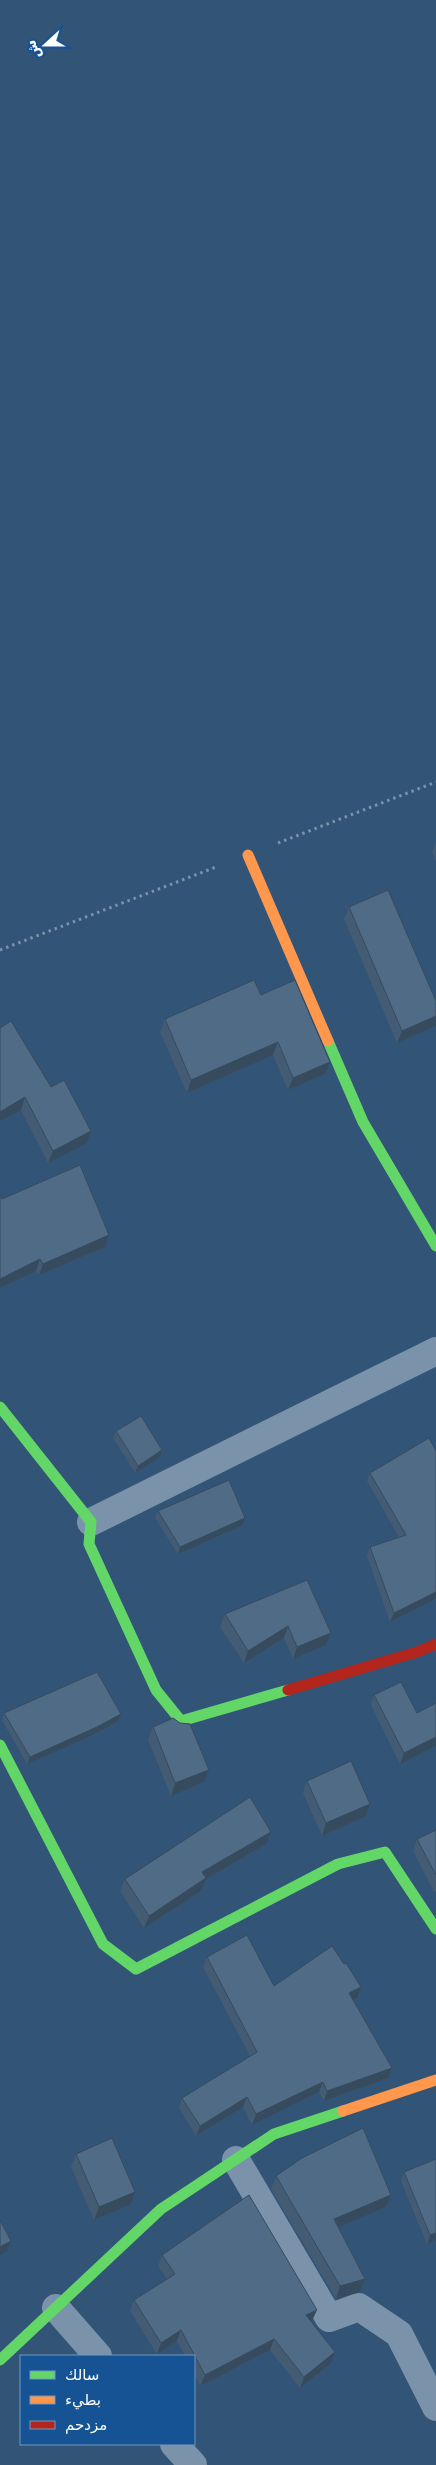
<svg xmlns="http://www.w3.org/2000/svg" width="436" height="2465" viewBox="0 0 436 2465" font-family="'DejaVu Sans',Vazirmatn,sans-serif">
  <rect width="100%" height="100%" fill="#325477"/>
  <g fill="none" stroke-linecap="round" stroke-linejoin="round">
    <!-- path -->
    <path stroke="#7b93aa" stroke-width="3" stroke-dasharray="2.5 4" stroke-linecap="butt" d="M278,843L436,782
      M0,950L216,867"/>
    <!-- street -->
    <path stroke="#7b93aa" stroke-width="28" d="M91,1522L436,1351
      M236,2160L329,2318L359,2307L399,2334L436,2407
      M56,2308L98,2356
      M174,2444L193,2465"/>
    <!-- fast -->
    <path stroke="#63d668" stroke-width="11" d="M328,1041L363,1122L436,1246
      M0,1407L91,1522L89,1544L156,1690L181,1721L288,1690
      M0,1745L103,1944L136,1969L338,1864L385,1852L436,1929
      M0,2360L161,2209L274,2134L343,2111"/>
    <!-- slow -->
    <path stroke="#ff974d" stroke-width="11" d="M248,855L328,1041
      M343,2111L436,2080"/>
    <!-- jam -->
    <path stroke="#b3261e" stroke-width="11" d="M288,1690L417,1652L436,1644"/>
  </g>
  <!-- wall -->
  <path fill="#445c73" d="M436,841V862L432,852Z
    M349,907L436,1016V1026L397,1043L344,919Z
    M261,995L330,1062L325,1074L288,1090L273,1055L187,1093L160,1032L165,1019Z
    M0,1028L51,1087L87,1143L48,1163L21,1110Z
    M0,1195L2,1199L105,1247L39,1275L36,1271L0,1288Z
    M116,1431L162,1450L160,1457L135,1473L113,1438Z
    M429,1438L436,1599L390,1622L367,1556L370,1547L399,1537L367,1481L370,1473Z
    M158,1511L245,1518L243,1525L178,1554L155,1518Z
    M225,1614L331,1633L326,1645L293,1659L284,1638L244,1663L220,1627Z
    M374,1695L417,1713L436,1703V1746L400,1764L371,1705Z
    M4,1713L121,1714L118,1721L95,1734L27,1764L2,1720Z
    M180,1723L209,1770L204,1782L171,1796L148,1740L153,1727Z
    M307,1781L370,1804L366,1816L322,1836L303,1793Z
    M436,1830V1891L434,1892L413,1851L417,1839Z
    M266,1844L206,1879L201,1891L144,1928L120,1891L125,1879Z
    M207,1957L274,1986L357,1998L353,2000L392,2068L388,2078L324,2101L319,2092L252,2125L243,2107L196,2136L179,2108L182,2098L250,2056L203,1967Z
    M76,2154L131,2204L94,2220L71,2167Z
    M436,2159V2240L427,2244L401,2181L404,2172Z
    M276,2176L391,2195L386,2207L338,2227L365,2279L360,2292L336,2299L271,2189Z
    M162,2255L312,2321L311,2322L335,2352L331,2363L300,2388L270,2350L200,2386L194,2373V2356H185L177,2341L157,2354L130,2311L134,2300L167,2279L158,2266Z"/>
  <!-- shaded-wall -->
  <path fill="#374b5e" d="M436,1016V1026L397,1043L402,1031Z
    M278,1042L273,1055L187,1093L191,1080Z
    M330,1062L325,1074L288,1090L293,1078Z
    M25,1097L21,1110L0,1121V1112Z
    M91,1131L87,1143L48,1163L53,1151Z
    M109,1235L105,1247L39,1275L43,1264Z
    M40,1259L36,1271L0,1288V1279Z
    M162,1450L160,1457L135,1473L138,1466Z
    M245,1518L243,1525L178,1554L180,1547Z
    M436,1592V1599L390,1622L394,1613Z
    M288,1626L284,1638L244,1663L248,1651Z
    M331,1633L326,1645L293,1659L297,1647Z
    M121,1714L118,1721L95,1734L27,1764L30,1757Z
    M436,1737V1746L400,1764L404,1753Z
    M209,1770L204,1782L171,1796L175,1783Z
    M370,1804L366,1816L322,1836L326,1823Z
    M271,1832L266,1844L206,1879L201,1891L144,1928L149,1916L202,1872Z
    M361,1987L357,1998L346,2003L349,1993Z
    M392,2068L388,2078L324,2101L327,2091Z
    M323,2082L319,2092L252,2125L256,2114Z
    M247,2097L243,2107L196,2136L200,2126Z
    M135,2192L131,2204L94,2220L99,2207Z
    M391,2195L386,2207L329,2231L334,2219Z
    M436,2233V2240L427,2244L430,2235Z
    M11,2241L7,2251L0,2255V2247Z
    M365,2279L360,2292L336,2299L340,2286Z
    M317,2310L312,2321L302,2326L306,2315Z
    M181,2330L177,2341L157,2354L161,2343Z
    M274,2339L270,2350L200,2386L205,2375Z
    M335,2352L331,2363L300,2388L304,2377Z"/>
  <!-- building -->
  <path fill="#4f6b86" stroke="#374b5e" d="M388,890L436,1001V1016L402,1031L349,907Z
    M254,980L261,995L295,980L330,1062L293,1078L278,1042L191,1080L165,1019Z
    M11,1021L51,1087L64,1080L91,1131L53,1151L25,1097L0,1112V1028Z
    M80,1165L109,1235L43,1264L40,1259L0,1279V1195L2,1199Z
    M141,1416L162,1450L138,1466L116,1431Z
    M429,1438L436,1451V1592L394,1613L370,1547L406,1535L370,1473Z
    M229,1480L245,1518L180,1547L158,1511Z
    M307,1580L331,1633L297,1647L288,1626L248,1651L225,1614Z
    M97,1672L121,1714L97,1727L30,1757L4,1713Z
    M401,1682L417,1713L436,1703V1737L404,1753L374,1695Z
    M173,1718L180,1723L190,1724L209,1770L175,1783L153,1727Z
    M351,1761L370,1804L326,1823L307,1781Z
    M250,1797L271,1832L202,1872L206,1878L149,1916L125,1879Z
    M436,1830V1875L417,1839Z
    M247,1935L274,1986L332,1946L344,1964L346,1963L361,1987L349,1993L392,2068L327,2091L323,2082L256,2114L247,2097L200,2126L182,2098L257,2052L207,1957Z
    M363,2128L391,2195L334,2219L365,2279L340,2286L276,2176L302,2158Z
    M112,2138L135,2192L99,2207L76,2154Z
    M436,2159V2233L430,2235L404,2172Z
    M249,2195L317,2310L306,2315L335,2352L304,2377L274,2339L205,2375L181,2330L161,2343L134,2300L175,2274L162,2255Z
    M0,2220L11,2241L0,2247Z"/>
  <!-- legend -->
  <rect x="20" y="2355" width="175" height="90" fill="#155394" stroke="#7398bf"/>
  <rect x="30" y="2371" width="25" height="8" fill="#63d668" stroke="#7398bf"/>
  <text x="65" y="2380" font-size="15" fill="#ffffff">سالك</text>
  <rect x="30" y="2396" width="25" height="8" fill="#ff974d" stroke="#7398bf"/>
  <text x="65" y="2405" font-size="15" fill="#ffffff">بطيء</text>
  <rect x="30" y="2421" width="25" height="8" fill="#b3261e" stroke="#7398bf"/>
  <text x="65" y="2430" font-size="15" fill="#ffffff">مزدحم</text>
  <!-- north arrow -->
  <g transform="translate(45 45) rotate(249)" stroke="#155394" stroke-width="4" paint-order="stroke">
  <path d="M0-4L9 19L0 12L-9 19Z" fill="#ffffff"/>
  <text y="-8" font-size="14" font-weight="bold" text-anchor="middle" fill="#ffffff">ش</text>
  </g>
</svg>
